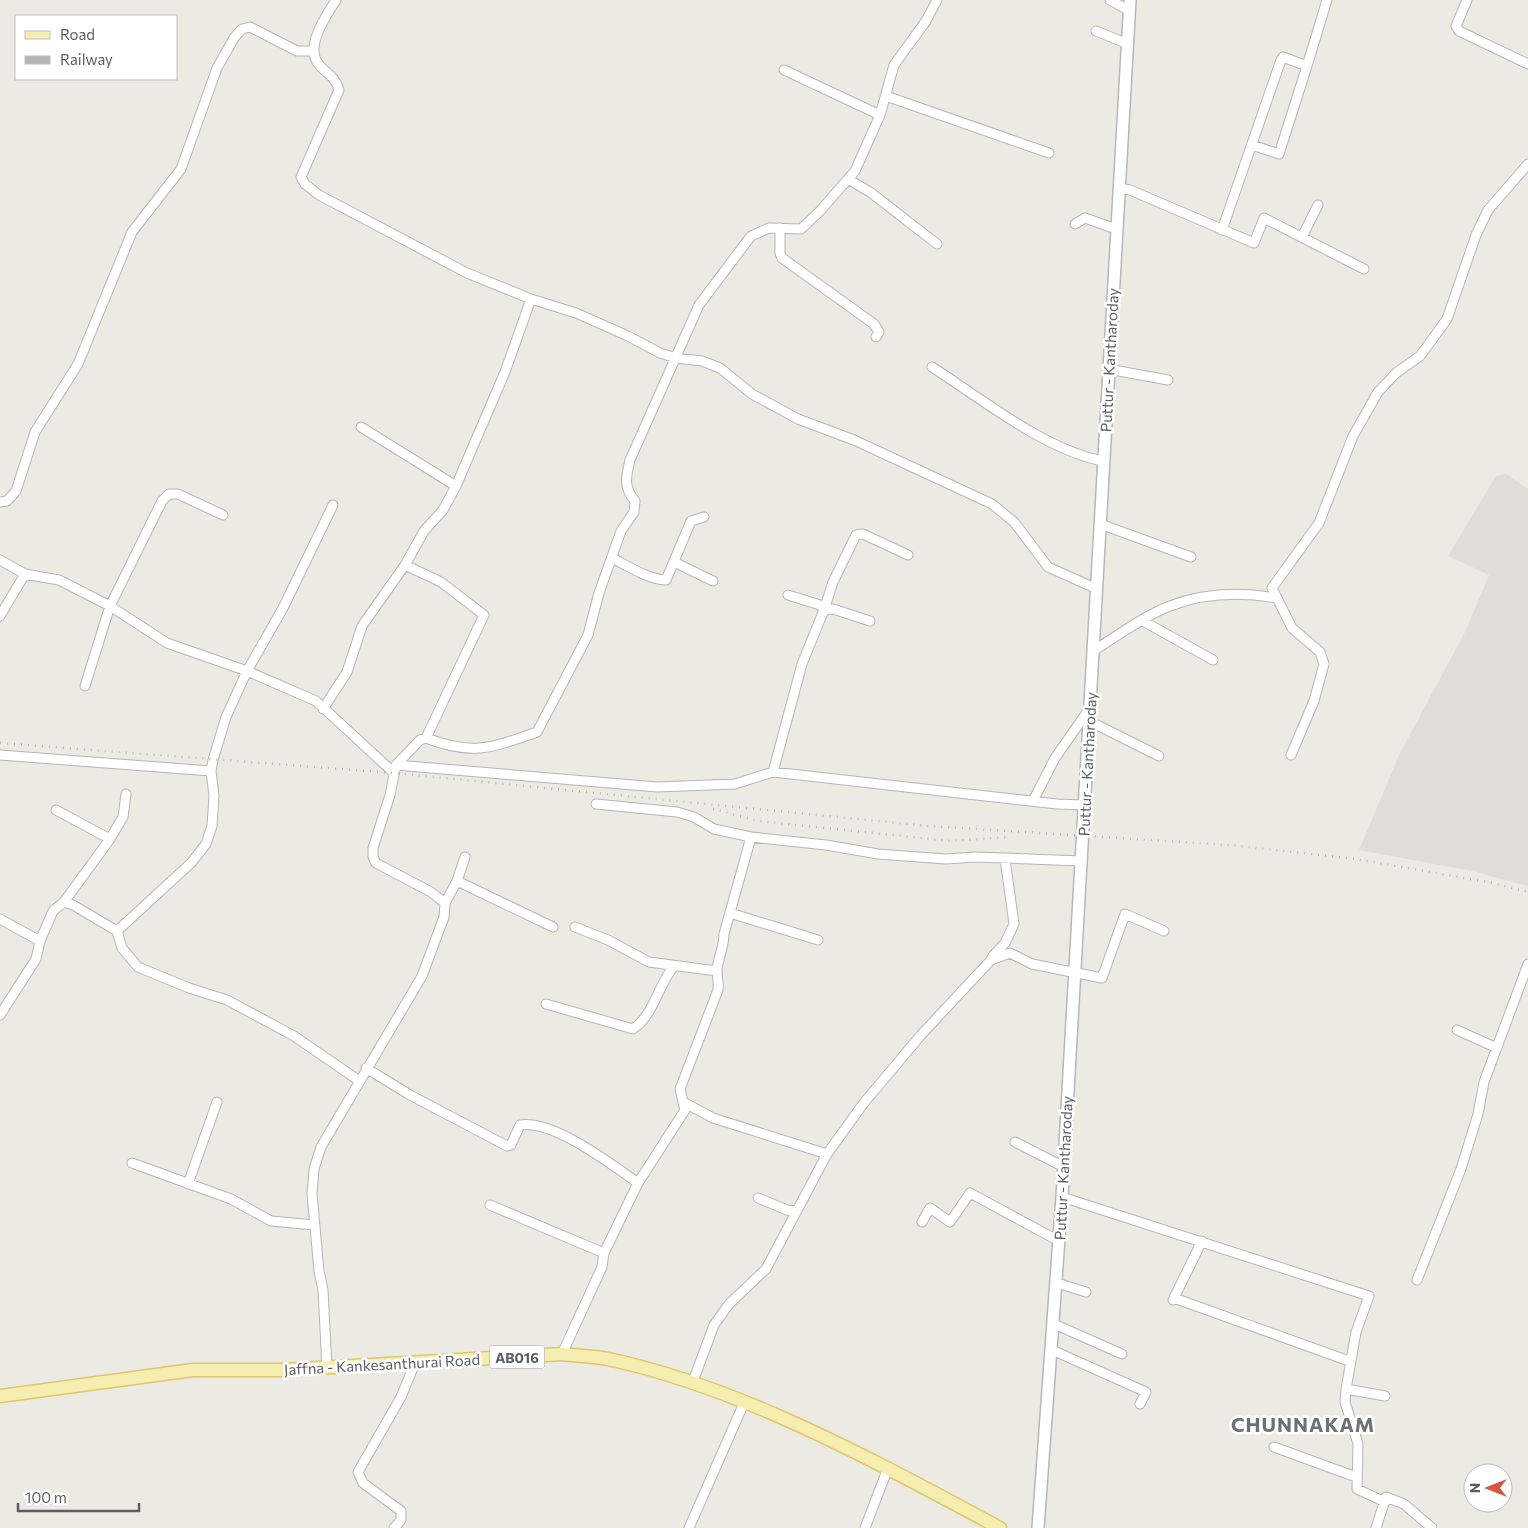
<svg xmlns="http://www.w3.org/2000/svg" width="1528" height="1528" viewBox="0 0 1528 1528" font-family="Commissioner,sans-serif">
  <rect width="100%" height="100%" fill="#ecebe3"/>
  <!-- industrial -->
  <path fill="#deddd8" d="M1506,474L1528,489V886L1472,871L1359,850L1400,753L1465,632L1489,575L1448,556L1496,476Z"/>
  <g fill="none" stroke-linecap="round" stroke-linejoin="round">
    <defs>
      <path id="street" d="M336,0C326,16 303,48 320,66C328,74 336,78 339,90L301,177L305,184L319,195L467,273L531,299L576,313L628,336L660,353L676,358L702,361L720,368L752,394L798,419L854,440L992,504L1014,522L1048,567L1097,589
        M1110,0L1130,11
        M1467,0L1456,26L1459,31L1528,64
        M1096,31L1128,44
        M1307,66L1327,0
        M784,70L880,115
        M886,96L1049,153
        M848,179L870,192L937,244
        M1119,188L1130,190L1254,243L1264,218L1364,269
        M1075,224L1085,218L1116,229
        M780,228V253L782,258L874,324L879,332L876,337
        M1222,230L1281,60L1283,57L1307,66L1279,154L1252,145
        M1302,237L1318,205
        M932,367C982,399 1045,450 1103,461
        M1108,369L1168,380
        M361,427L456,486
        M0,502L7,501L16,491L35,432L78,364L132,232L181,169L217,68L234,38L242,29L250,27L297,51H313
        M1100,524L1191,557
        M612,558C628,566 647,579 666,580L691,521L704,517
        M0,560L25,574L59,580L110,606L167,643L247,671L316,701L394,773
        M674,562L713,581
        M788,595L820,605L824,610L833,582L856,535L863,534L908,555
        M0,616L25,574
        M1143,621L1213,660
        M1093,651C1114,638 1147,614 1170,606C1204,593 1242,592 1277,598
        M85,686L110,606L162,501L169,494H178L223,515
        M323,709L347,672L362,626L405,565L424,531L443,510L456,486L505,372L531,299
        M1089,721L1159,756
        M426,738C473,756 491,748 537,732L588,635L599,593L621,531L634,512L635,501C623,487 626,477 630,460L699,305L751,236L769,228L801,229L820,211L855,171L880,115L894,65L926,21L937,0
        M0,755L211,771
        M1291,755L1314,701L1324,664L1320,652L1292,628L1272,588L1319,523L1353,436L1378,392L1396,373L1420,356L1447,319L1476,235L1488,210L1528,164
        M396,765L657,787L735,784L773,772L1057,804L1084,805
        M773,772L802,664L824,610L833,609L870,621
        M1033,801L1055,758L1090,708
        M596,804L677,812L694,817L714,829L751,837L826,845L878,854L946,859L975,857L1082,861
        M56,810L110,839
        M457,881L553,927
        M64,902L110,839L123,817L126,794
        M445,903L457,881L465,857
        M730,913L818,940
        M0,919L40,941
        M575,927L608,940L649,962L717,971
        M117,931L191,863L206,844L212,826L214,796L211,771L213,760L226,717L247,671L283,608L333,505
        M992,957L1005,943L1014,924L1005,859
        M546,1004L633,1029C654,1015 658,985 674,966
        M0,1015L36,959L40,941L53,911L64,902L73,905L117,931L122,948L138,967L189,988L227,1000L294,1036L358,1080
        M1457,1030L1497,1048
        M366,1068L410,1095L507,1146L511,1145L520,1125C554,1120 611,1164 638,1183
        M685,1103L713,1118L827,1154
        M1015,1142L1064,1167
        M132,1163L231,1199L271,1221L315,1225
        M188,1184L217,1102
        M1062,1197L1369,1296L1356,1332L1346,1389L1345,1402L1358,1444L1357,1489L1385,1502
        M758,1198L787,1210L796,1211
        M490,1205L604,1253
        M922,1222L930,1208L950,1222L970,1193L1059,1241
        M1417,1280L1461,1169L1478,1114L1484,1082L1528,964
        M1057,1283L1086,1292
        M1174,1298L1349,1361
        M1173,1300L1202,1241
        M1054,1324L1122,1354
        M1052,1350L1146,1392L1140,1404
        M562,1354L602,1267L604,1253L638,1183L685,1110L680,1089L718,990C719,982 717,977 717,970C718,958 724,947 724,934L751,837
        M327,1368L323,1290L319,1271L312,1194L314,1169L321,1147L422,976L444,917L445,903L431,892L376,863L373,857V848L390,795L396,765L420,740L426,738L484,615L441,582L405,565
        M692,1384L714,1325L729,1304L766,1269L827,1154L863,1104L921,1035L991,960L1010,953L1032,964L1102,978L1125,914L1164,931
        M1346,1389L1385,1396
        M1274,1447L1356,1477
        M394,1528L401,1520V1511L363,1483L358,1472L401,1397L415,1363
        M689,1528L744,1403
        M865,1528L888,1468
        M1376,1528L1386,1497L1404,1504L1432,1528"/>
      <path id="secondary" d="M1038,1528L1062,1197L1130,0"/>
      <path id="primary" d="M0,1396L193,1370H282L562,1354C577,1356 593,1356 608,1359C744,1388 878,1463 1000,1528"/>
    </defs>
    <!-- street casing -->
    <use href="#street" stroke="#b4b5b9" stroke-width="11"/>
    <!-- secondary casing -->
    <use href="#secondary" stroke="#b5b7bc" stroke-width="14"/>
    <!-- primary casing -->
    <use href="#primary" stroke="#e0c669" stroke-width="15"/>
    <!-- street -->
    <use href="#street" stroke="#fff" stroke-width="9"/>
    <!-- secondary -->
    <use href="#secondary" stroke="#fff" stroke-width="11"/>
    <!-- primary -->
    <use href="#primary" stroke="#f5eeb0" stroke-width="12"/>
    <!-- rail -->
    <path stroke="#b3b4b4" stroke-width="2.5" stroke-dasharray="1 6" stroke-linecap="butt" d="M0,743L394,773L929,826L1230,845L1356,859L1493,883L1528,892
      M713,809L758,821L950,841L1011,837"/>
  </g>
  <g text-anchor="middle" dominant-baseline="central" stroke-width="5" stroke-linejoin="round" paint-order="stroke">
    <!-- shield labels -->
    <rect fill="#fff" stroke="#8c8e91" stroke-width="1" x="489.5" y="1345.5" width="55" height="23" rx="4"/>
    <g font-size="14" font-weight="bold" fill="#5b5e62">
      <text x="517" y="1357">AB016</text>
    </g>
    <!-- street labels -->
    <g font-size="15" fill="#5b5e62" stroke="#fff">
      <text transform="translate(1109 360) rotate(-87)">Puttur - Kantharoday</text>
      <text transform="translate(1087 764) rotate(-87)">Puttur - Kantharoday</text>
      <text transform="translate(1063 1168) rotate(-87)">Puttur - Kantharoday</text>
      <text transform="translate(382 1364) rotate(-3)">Jaffna - Kankesanthurai Road</text>
    </g>
    <!-- district labels -->
    <g font-size="20" font-weight="bold" letter-spacing="1" fill="#6d7074" stroke="#fff">
      <text x="1303" y="1424">CHUNNAKAM</text>
    </g>
  </g>
  <!-- legend -->
  <rect x="15" y="15" width="162" height="65" fill="#ffffff" stroke="#bdbfc0"/>
  <rect x="25" y="31" width="25" height="8" fill="#f5eeb0" stroke="#bdbfc0"/>
  <text x="60" y="40" font-size="15" fill="#5b5e62">Road</text>
  <rect x="25" y="56" width="25" height="8" fill="#b3b4b4" stroke="#bdbfc0"/>
  <text x="60" y="65" font-size="15" fill="#5b5e62">Railway</text>
  <!-- north arrow -->
  <g transform="translate(1488 1488) rotate(270)"><circle r="24" fill="#ffffff" stroke="#bdbfc0"/>
  <path d="M0-4L9 19L0 12L-9 19Z" fill="#d45742"/>
  <text y="-8" font-size="14" font-weight="bold" text-anchor="middle" fill="#5b5e62">N</text>
  </g>
  <!-- scale -->
  <path d="M18 1503v8h121v-8" fill="none" stroke="#5b5e62" stroke-width="2.5"/>
  <text x="25" y="1503" font-size="15" fill="#5b5e62" stroke="#ffffff" stroke-width="4" paint-order="stroke">100 m</text>
</svg>
